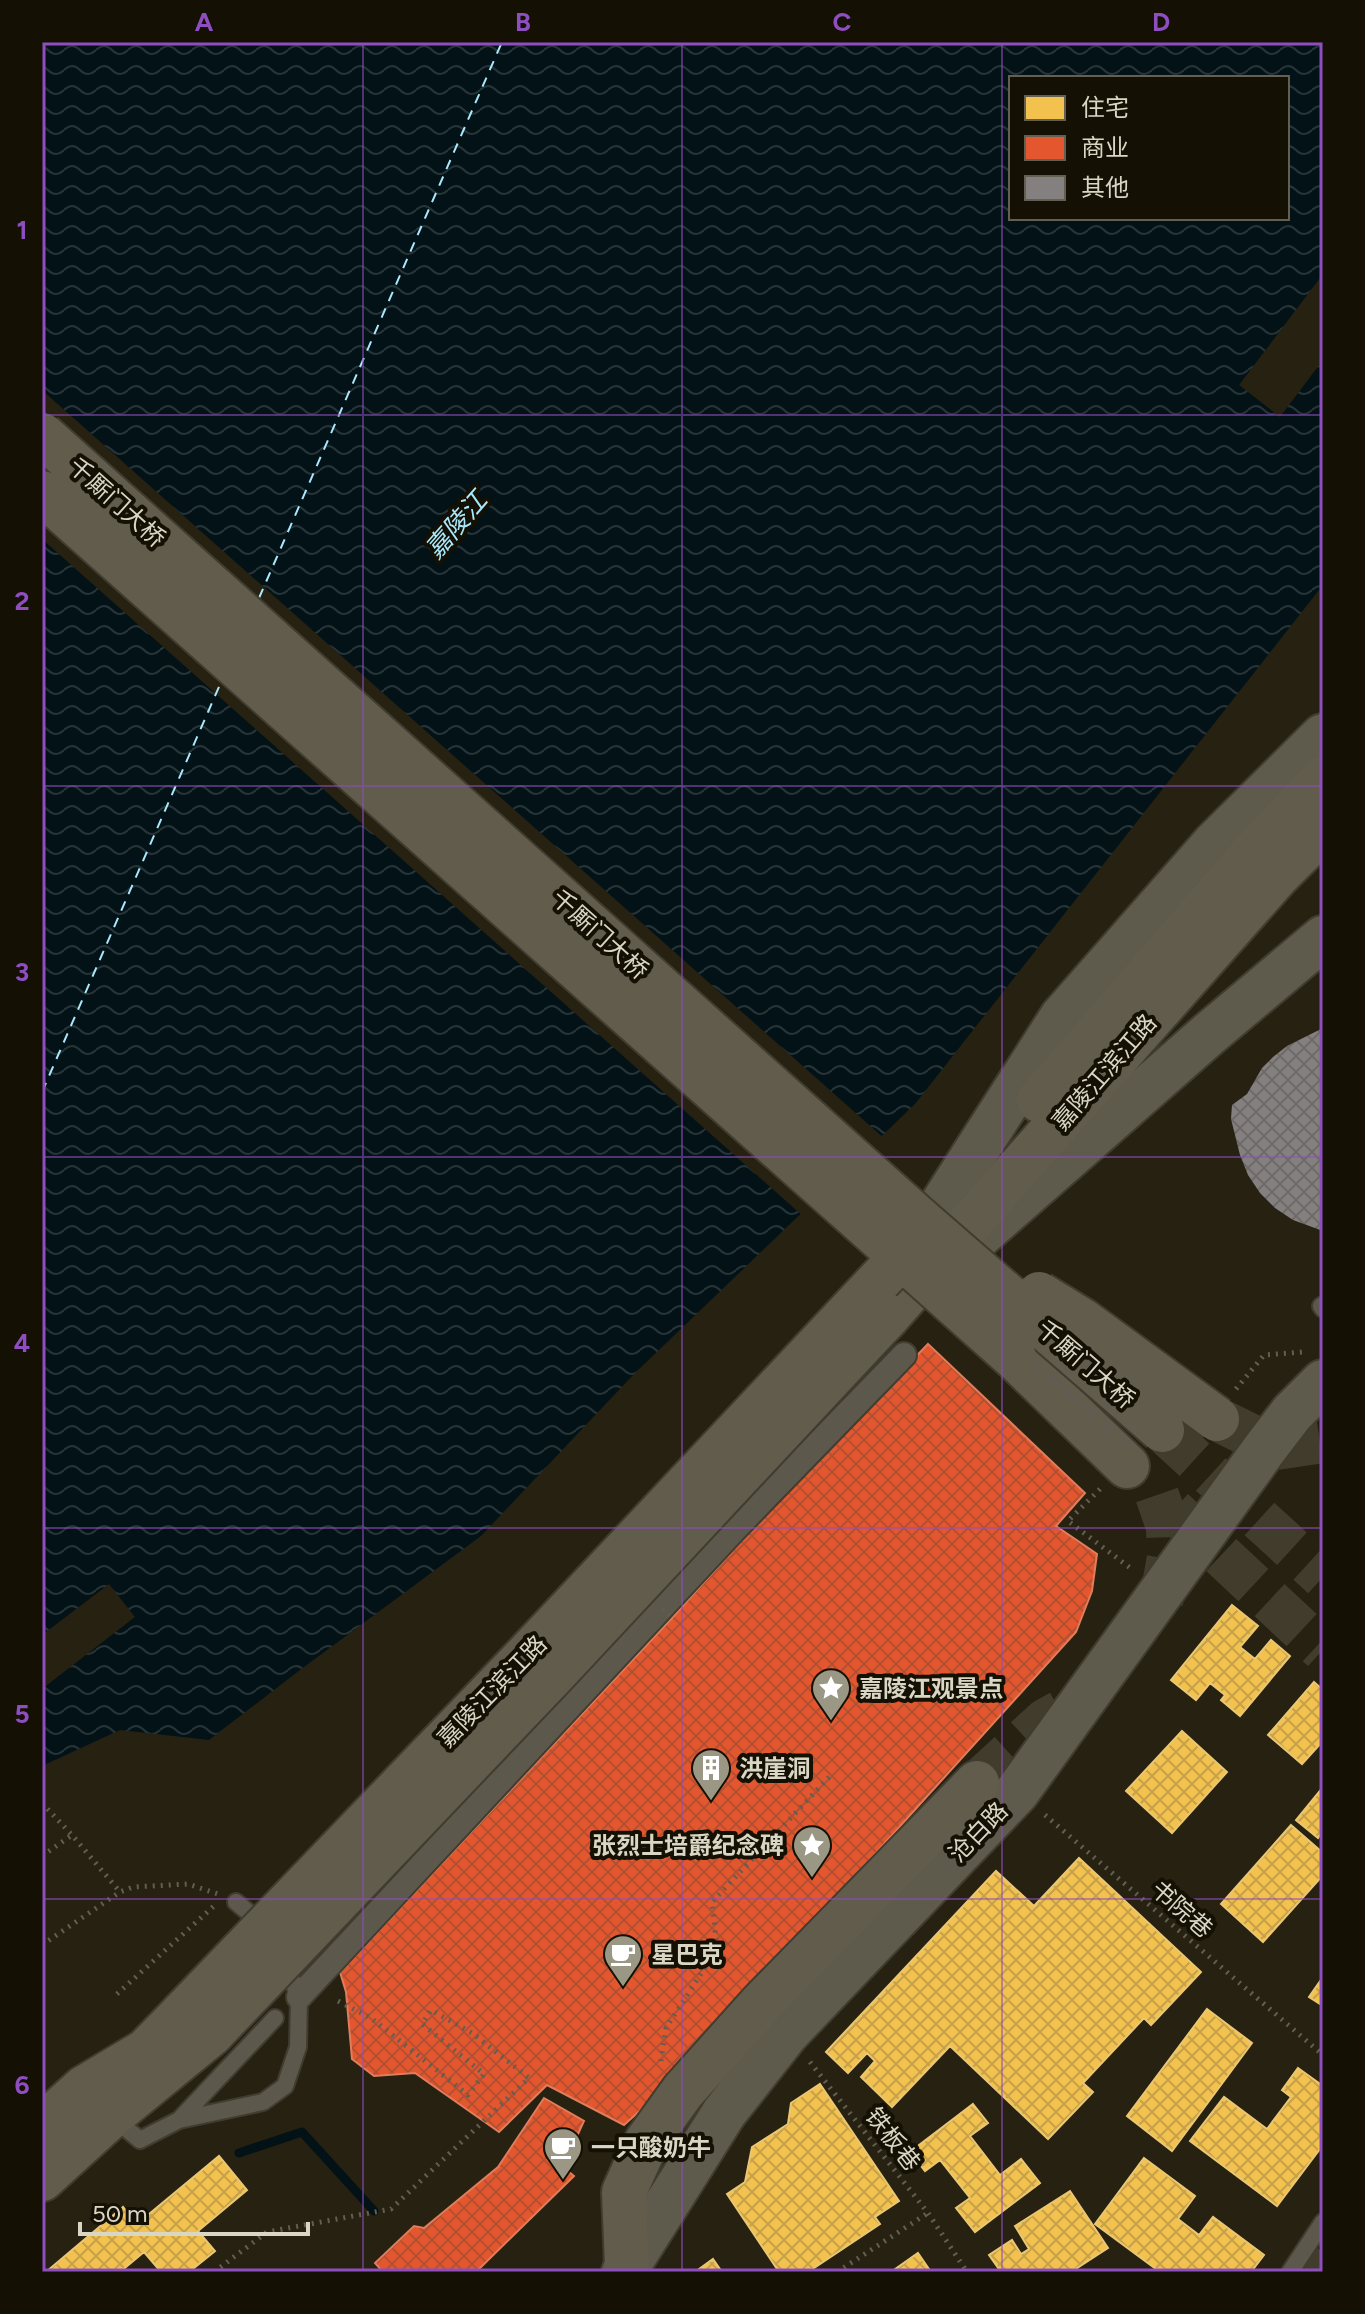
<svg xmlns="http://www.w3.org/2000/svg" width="1365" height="2314" viewBox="0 0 1365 2314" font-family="Figtree,'Noto Sans SC',sans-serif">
  <defs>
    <pattern id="water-waves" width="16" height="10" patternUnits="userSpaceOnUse" patternTransform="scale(2)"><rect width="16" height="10" fill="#031217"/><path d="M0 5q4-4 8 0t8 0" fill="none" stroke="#273437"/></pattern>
    <pattern id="homes-cross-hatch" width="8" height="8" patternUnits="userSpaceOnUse" patternTransform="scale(2)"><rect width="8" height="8" fill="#f2c14e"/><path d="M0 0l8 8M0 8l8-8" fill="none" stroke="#c6a149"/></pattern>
    <pattern id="shops-cross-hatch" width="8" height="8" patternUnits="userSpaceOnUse" patternTransform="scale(2)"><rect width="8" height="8" fill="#e4572e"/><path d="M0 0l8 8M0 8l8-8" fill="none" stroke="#b35032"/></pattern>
    <pattern id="building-cross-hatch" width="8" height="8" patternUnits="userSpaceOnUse" patternTransform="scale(2)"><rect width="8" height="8" fill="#848080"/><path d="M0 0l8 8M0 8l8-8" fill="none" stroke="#6d6a68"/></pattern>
  </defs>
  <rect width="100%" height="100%" fill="#262110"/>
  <!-- water -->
  <path fill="url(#water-waves)" fill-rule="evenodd" d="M42,42H1323V585L915,1104L634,1374L481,1536L300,1670L209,1740L120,1730L42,1766ZM1011,78H1287V218H1011Z"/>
  <!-- pier -->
  <path fill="#262110" d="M1323,274V360L1280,417L1239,385Z
    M42,390L885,1139L804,1217L42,539Z
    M109,1584L135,1617L42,1689V1635Z"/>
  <!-- homes -->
  <path fill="url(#homes-cross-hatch)" stroke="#ebc771" stroke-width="2" d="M1232,1605L1258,1626L1240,1647L1255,1659L1271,1640L1290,1656L1240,1716L1221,1700L1225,1695L1210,1683L1196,1700L1171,1680Z
    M1314,1682L1323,1690V1745L1321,1743L1302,1764L1268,1735Z
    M1182,1731L1227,1772L1172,1833L1126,1791Z
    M1323,1787V1831L1318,1838L1296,1820Z
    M1291,1825L1323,1853V1875L1263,1942L1221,1904Z
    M1079,1858L1201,1972L1151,2025L1144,2018L1083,2083L1093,2092L1048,2139L950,2046L892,2107L861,2077L875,2061L867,2053L848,2073L826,2052L996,1871L1034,1906Z
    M1323,1977V2006L1309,1997Z
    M1207,2009L1252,2043L1172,2151L1127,2116Z
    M1298,2068L1323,2086V2145L1277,2206L1190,2141L1224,2097L1267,2129L1291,2097L1282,2090Z
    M820,2084L899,2201L875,2217L880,2224L808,2272H779L727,2194L745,2182L752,2147L788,2124L791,2103Z
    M973,2104L988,2123L970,2136L1000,2175L1021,2159L1040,2183L975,2232L956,2208L970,2198L940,2160L925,2171L910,2152Z
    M219,2156L247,2190L198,2231L215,2251L189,2272H161L144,2252L120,2272H46L123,2207L137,2224Z
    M1144,2158L1195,2196L1178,2219L1199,2235L1213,2217L1264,2255L1251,2272H1160L1095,2224Z
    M1070,2191L1108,2248L1071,2272H1001L989,2255L1012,2240L1021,2254L1029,2249L1015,2226Z
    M918,2253L931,2272H891Z
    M713,2259L722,2272H695Z"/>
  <!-- shops -->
  <path fill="url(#shops-cross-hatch)" stroke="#e17d5b" stroke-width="2" d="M928,1344L1085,1493L1056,1526L1097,1554L1092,1591L1076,1632L749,1993L675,2079L624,2125L547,2085L499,2132L415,2073L374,2076L352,2059L346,1992L340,1972L672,1618L769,1510Z
    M544,2098L584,2121L563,2167L574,2176L476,2272H383L375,2263L414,2226L424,2228L498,2167Z"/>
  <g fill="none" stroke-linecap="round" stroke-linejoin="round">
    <!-- stream -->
    <path stroke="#031217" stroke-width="9" d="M239,2153L302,2132L374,2211"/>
    <!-- ferry -->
    <path stroke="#a9e8fd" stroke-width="2" stroke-dasharray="10 8" stroke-linecap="butt" d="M259,598L502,42
      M42,1092L222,680"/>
  </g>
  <!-- building -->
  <path fill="url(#building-cross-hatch)" d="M1323,1028V1231L1293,1220L1275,1208L1260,1193L1248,1175L1240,1155L1231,1119L1232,1105L1247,1094L1262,1068L1273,1057L1287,1046Z"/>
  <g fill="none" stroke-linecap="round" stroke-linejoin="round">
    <!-- secondary-tunnel -->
    <path stroke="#413c2b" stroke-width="44" stroke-dasharray="44 22" stroke-linecap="butt" d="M1309,2272L1323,2252"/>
    <!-- primary-tunnel -->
    <path stroke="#413c2b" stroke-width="44" stroke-dasharray="44 22" stroke-linecap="butt" d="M1217,1419L1276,1448L1323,1441
      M1162,1430L1323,1577
      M1157,1495L1168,1527L1169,1557L1161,1602
      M1173,1510L1323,1650
      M977,1783L1046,1720L1083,1700"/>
    <defs>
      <path id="service" d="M1323,1305L1321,1306L1323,1309
        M236,1902L266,1927
        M112,2117L140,2140L179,2120L263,2102L285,2086L298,2047L299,1997L284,1961
        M179,2120L275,2018
        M1290,2272L1323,2222"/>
      <path id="pedestrian" d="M299,1997L733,1531L904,1355"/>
      <path id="secondary" d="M923,1234L1062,1017L1214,844L1323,736
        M971,1243L1210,1033L1323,938
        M624,2272L724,2113L787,2033L1017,1792L1263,1451L1292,1413L1323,1382"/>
      <path id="primary" d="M1039,1100L1251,855L1323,778
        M888,1316L1277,876L1323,830
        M1014,1357L1127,1466
        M42,2126L84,2088L146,2051L182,2014
        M42,2179L111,2116L211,2034
        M627,2265L624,2192L647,2141L683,2091L761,2004L977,1783"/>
    </defs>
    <!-- service casing -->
    <use href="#service" stroke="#403c30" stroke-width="20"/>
    <!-- pedestrian casing -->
    <use href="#pedestrian" stroke="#403c30" stroke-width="28"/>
    <!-- secondary casing -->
    <use href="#secondary" stroke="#403c30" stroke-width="48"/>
    <!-- primary casing -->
    <use href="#primary" stroke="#403c30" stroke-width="48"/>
    <!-- path -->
    <path stroke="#625e52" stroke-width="5" stroke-dasharray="2 6" stroke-linecap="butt" d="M1236,1389L1264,1355L1302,1352
      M1100,1489L1068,1521L1133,1570
      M42,1803L72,1835L120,1892
      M1045,1815L1323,2055
      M42,1856L72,1835
      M42,1945L120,1892L133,1887L188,1884L218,1894
      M117,1994L215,1905
      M661,2061L666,2028L717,1949L712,1902L832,1774
      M810,2062L928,2213L967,2272
      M214,2272L267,2232L391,2209L529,2078L472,2033L431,2010L422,2024L484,2074L468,2095L371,2018L334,1999
      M837,2272L928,2213"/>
    <!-- service -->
    <use href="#service" stroke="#5c584c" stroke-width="16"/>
    <!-- pedestrian -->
    <use href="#pedestrian" stroke="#5c584c" stroke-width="24"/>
    <!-- secondary -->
    <use href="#secondary" stroke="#5e5a4c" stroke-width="44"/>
    <!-- primary -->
    <use href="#primary" stroke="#615c4b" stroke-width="44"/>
    <!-- rail -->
    <path stroke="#605c51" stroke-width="6" stroke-dasharray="16 8" stroke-linecap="butt" d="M42,454L1140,1428
      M42,483L1126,1444"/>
    <defs>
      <path id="primary-bridge" d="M42,435L919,1219L1162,1430
        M42,493L1014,1357
        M1039,1294L1083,1321L1217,1419
        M182,2014L528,1654L921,1236
        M211,2034L552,1676L888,1316"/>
    </defs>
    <!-- primary-bridge casing -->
    <use href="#primary-bridge" stroke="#403c30" stroke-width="48" stroke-linecap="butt"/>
    <!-- path-bridge -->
    <path stroke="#625e52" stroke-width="5" stroke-dasharray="2 6" stroke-linecap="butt" d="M662,1609L672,1618"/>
    <!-- primary-bridge -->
    <use href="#primary-bridge" stroke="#615c4b" stroke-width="44"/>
  </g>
  <!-- grid -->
  <path fill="none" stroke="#8e4ec0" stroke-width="2" stroke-opacity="0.55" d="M363,42V2272M682,42V2272M1002,42V2272M42,415H1323M42,786H1323M42,1157H1323M42,1528H1323M42,1899H1323"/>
  <!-- icons -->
  <defs>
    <symbol id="sight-pin" viewBox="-11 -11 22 30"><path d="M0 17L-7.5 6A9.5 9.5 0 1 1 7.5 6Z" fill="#9b9785" stroke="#141004"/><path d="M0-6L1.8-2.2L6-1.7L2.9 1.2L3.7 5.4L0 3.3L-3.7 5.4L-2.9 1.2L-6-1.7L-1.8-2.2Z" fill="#fff"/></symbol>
    <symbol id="building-pin" viewBox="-11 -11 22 30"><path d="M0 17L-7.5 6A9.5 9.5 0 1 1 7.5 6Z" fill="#9b9785" stroke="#141004"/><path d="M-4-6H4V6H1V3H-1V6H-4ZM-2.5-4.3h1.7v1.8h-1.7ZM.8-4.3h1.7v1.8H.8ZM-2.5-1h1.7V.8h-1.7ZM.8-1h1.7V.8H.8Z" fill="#fff"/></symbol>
    <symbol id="cafe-pin" viewBox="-11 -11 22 30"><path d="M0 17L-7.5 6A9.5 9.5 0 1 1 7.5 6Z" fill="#9b9785" stroke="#141004"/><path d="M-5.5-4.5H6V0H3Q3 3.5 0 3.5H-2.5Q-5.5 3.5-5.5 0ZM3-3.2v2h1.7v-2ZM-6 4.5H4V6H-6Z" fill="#fff"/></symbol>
  </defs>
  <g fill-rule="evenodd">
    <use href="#sight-pin" x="809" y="1666" width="44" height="60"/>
    <use href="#building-pin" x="689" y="1746" width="44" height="60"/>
    <use href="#sight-pin" x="790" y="1823" width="44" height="60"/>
    <use href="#cafe-pin" x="601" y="1932" width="44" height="60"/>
    <use href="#cafe-pin" x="541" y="2125" width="44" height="60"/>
  </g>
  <g text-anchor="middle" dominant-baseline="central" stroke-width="8" stroke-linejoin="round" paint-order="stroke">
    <!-- street labels -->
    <g font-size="24" fill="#dad6c4" stroke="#141004">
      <text transform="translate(117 502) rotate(42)">千厮门大桥</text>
      <text transform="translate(600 934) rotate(42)">千厮门大桥</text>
      <text transform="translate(1104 1072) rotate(-49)">嘉陵江滨江路</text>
      <text transform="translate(1086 1364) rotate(41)">千厮门大桥</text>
      <text transform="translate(492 1691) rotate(-46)">嘉陵江滨江路</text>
      <text transform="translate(978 1832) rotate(-46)">沧白路</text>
      <text transform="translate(1182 1909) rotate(41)">书院巷</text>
      <text transform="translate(893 2139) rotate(52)">铁板巷</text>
    </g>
    <!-- poi labels -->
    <g font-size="24" font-weight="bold" fill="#dad6c4" stroke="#141004" text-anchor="start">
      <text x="859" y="1688">嘉陵江观景点</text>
      <text x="739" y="1768">洪崖洞</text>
      <text x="784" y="1845" text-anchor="end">张烈士培爵纪念碑</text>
      <text x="651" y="1954">星巴克</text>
      <text x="591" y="2147">一只酸奶牛</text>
    </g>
    <!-- water labels -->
    <g font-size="26" font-style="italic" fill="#a9e8fd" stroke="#141004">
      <text transform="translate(456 525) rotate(-49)">嘉陵江</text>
    </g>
  </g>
  <!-- border -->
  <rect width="1365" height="2314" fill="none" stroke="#141004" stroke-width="88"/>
  <!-- legend -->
  <rect x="1009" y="76" width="280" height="144" fill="#141004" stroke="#635f51" stroke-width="2"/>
  <rect x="1025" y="96" width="40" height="24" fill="#f2c14e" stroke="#635f51" stroke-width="2"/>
  <text x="1081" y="116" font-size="24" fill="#dad6c4">住宅</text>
  <rect x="1025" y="136" width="40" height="24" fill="#e4572e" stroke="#635f51" stroke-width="2"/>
  <text x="1081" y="156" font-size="24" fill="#dad6c4">商业</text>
  <rect x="1025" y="176" width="40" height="24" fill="#848080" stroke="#635f51" stroke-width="2"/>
  <text x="1081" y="196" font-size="24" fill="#dad6c4">其他</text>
  <!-- scale -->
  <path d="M80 2222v12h228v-12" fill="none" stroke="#dad6c4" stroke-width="4"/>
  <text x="92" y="2222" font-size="24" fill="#dad6c4" stroke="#141004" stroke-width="6" paint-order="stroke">50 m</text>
  <rect x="44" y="44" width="1277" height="2226" fill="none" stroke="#8e4ec0" stroke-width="3"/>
  <g font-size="26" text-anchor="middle" font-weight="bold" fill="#8e4ec0">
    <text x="204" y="31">A</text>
    <text x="523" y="31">B</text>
    <text x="842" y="31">C</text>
    <text x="1161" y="31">D</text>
    <text x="22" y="239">1</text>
    <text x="22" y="610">2</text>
    <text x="22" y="981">3</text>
    <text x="22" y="1352">4</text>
    <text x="22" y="1723">5</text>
    <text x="22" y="2094">6</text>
  </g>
</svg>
